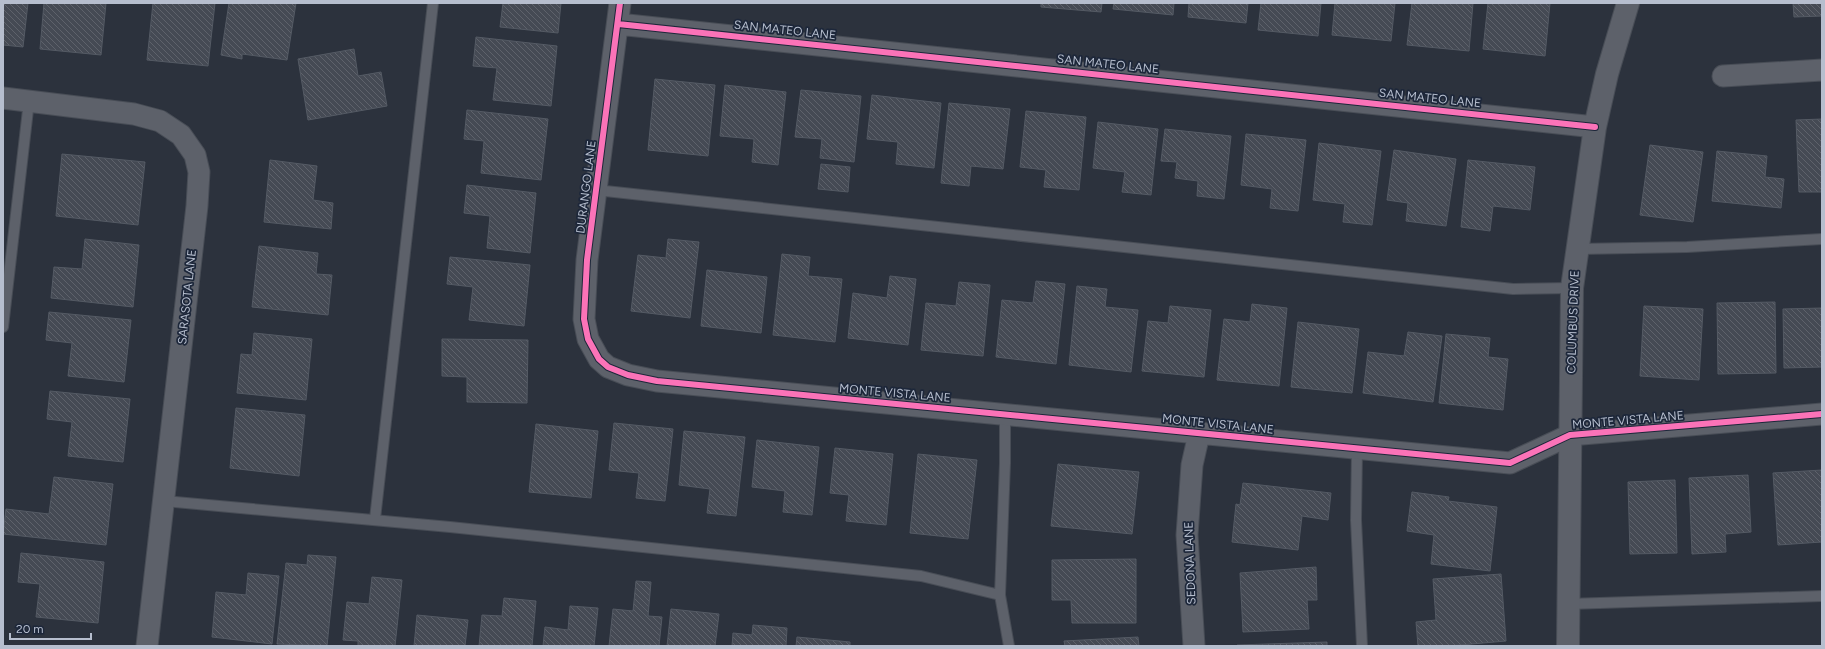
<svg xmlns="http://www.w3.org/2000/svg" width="1825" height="649" viewBox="0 0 1825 649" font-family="Figtree,sans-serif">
  <defs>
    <pattern id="building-back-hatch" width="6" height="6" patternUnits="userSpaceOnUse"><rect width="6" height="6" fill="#454a54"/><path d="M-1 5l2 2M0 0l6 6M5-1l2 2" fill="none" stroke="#5e626b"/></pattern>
  </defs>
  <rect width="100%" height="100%" fill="#2c323d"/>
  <!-- building -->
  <path fill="url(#building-back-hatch)" stroke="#545a64" d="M3,3H28L23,47L3,45Z
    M44,3H106L101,55L40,49Z
    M153,3H215L208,66L147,60Z
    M229,3H296L287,60L242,54V59L221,55Z
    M503,3H561L558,33L500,27Z
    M1041,3H1102L1101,12L1041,7Z
    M1114,3H1174L1173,15L1113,9Z
    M1189,3H1248L1246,23L1188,17Z
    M1261,3H1321L1318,36L1258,30Z
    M1335,3H1395L1391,41L1332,35Z
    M1412,3H1473L1469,51L1407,45Z
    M1488,3H1550L1545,56L1483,49Z
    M1793,3H1822V16L1794,17Z
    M476,37L557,46L551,106L493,100L497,68L473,66Z
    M354,49L358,76L381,72L387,106L308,120L298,59Z
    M655,79L715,85L708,156L648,150Z
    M725,85L786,92L778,165L752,162L754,139L720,136Z
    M801,90L861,96L854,162L820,158L822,139L795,137Z
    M872,95L941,103L934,168L896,164L898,142L867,139Z
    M949,103L1010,109L1003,169L971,166L969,186L941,183Z
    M467,110L548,119L541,180L481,173L484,141L464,139Z
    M1026,111L1086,117L1079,190L1044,187L1046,170L1020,167Z
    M1822,119V192H1799L1796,120Z
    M1098,122L1158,129L1151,195L1122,192L1125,172L1093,168Z
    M1165,129L1231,136L1224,199L1197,196L1198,181L1175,178L1177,162L1161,161Z
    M1246,134L1306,140L1298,211L1270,208L1272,189L1241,185Z
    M1319,143L1381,151L1372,225L1343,222L1345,204L1313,200Z
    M1650,145L1703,152L1693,222L1640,215Z
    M1394,150L1456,159L1446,226L1406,221L1408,203L1387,200Z
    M1717,151L1767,156L1765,177L1784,179L1781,208L1712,201Z
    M62,154L145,162L138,225L56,216Z
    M270,160L317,166L313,200L333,203L331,229L264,222Z
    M1468,160L1535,167L1530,210L1493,206L1490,231L1461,227Z
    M821,164L850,167L848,192L818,189Z
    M467,185L536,193L530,253L487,248L490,216L464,213Z
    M85,239L139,245L133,307L51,298L54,267L82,269Z
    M668,239L699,242L690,318L631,311L638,255L666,258Z
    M259,246L318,253L316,274L332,275L328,315L252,307Z
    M782,254L810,257L808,276L842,279L835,342L773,335Z
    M450,257L530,265L524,326L469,320L473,287L447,284Z
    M707,270L767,277L761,333L701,326Z
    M890,276L916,279L908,345L848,338L853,293L887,298Z
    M1036,281L1065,284L1056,364L996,357L1002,300L1033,303Z
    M959,282L990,285L983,356L921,350L926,303L956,306Z
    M1077,286L1107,289L1105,307L1138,310L1131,372L1069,365Z
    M1775,302L1776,373L1718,374L1717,303Z
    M1252,304L1287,308L1279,386L1217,380L1224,319L1250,322Z
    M1170,306L1211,310L1204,377L1142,371L1148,321L1168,323Z
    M1644,306L1703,309L1699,380L1640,376Z
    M1822,308V367L1784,368L1783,309Z
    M49,312L131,320L124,382L68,376L72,343L46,340Z
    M1298,322L1359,329L1352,393L1291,387Z
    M1408,332L1442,336L1433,402L1363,393L1368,352L1404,356Z
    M254,333L312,339L306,400L237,393L241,354L252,355Z
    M1446,334L1490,338L1488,357L1508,359L1503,410L1439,403Z
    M442,339L528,340L527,403L467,402V377L442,376Z
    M50,391L130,399L123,462L68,456L72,422L47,419Z
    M236,408L305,415L299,476L230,468Z
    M614,423L673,429L665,501L636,498L639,473L609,470Z
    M536,424L598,431L591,498L529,492Z
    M684,431L745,437L736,516L707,513L710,489L679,485Z
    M757,440L819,447L812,515L783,512L785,491L752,487Z
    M835,448L893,454L886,525L846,521L849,495L830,493Z
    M918,454L977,460L968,539L910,533Z
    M1058,464L1139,472L1132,534L1051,526Z
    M1822,470V542L1778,545L1773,473Z
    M1748,475L1751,532L1725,534L1726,552L1692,554L1689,478Z
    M54,477L113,484L106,545L3,534L6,509L49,514Z
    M1675,480L1677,553L1630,554L1628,482Z
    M1243,483L1331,493L1328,520L1302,516L1298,550L1232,542L1236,504L1240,505Z
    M1412,492L1449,497L1448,501L1497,507L1490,571L1431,564L1434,535L1407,531Z
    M21,553L104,562L98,623L36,617L40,584L18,582Z
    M308,555L336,557L327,646L277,644L286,563L307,565Z
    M1136,559V623H1072L1071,600H1052V560Z
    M1316,567L1317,600H1307L1309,629L1243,632L1240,573Z
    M248,573L279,576L272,644L212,637L216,592L246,595Z
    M1501,574L1506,641L1449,646H1418L1416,622L1436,620L1433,579Z
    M372,577L402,580L395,646H358V641L343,640L347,602L369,604Z
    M636,581L651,582L648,616L662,617L659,646H609L613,609L633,611Z
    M504,598L536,601L532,646H479L482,615L502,616Z
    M570,606L598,608L594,646H543L545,627L568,630Z
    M671,609L719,614L715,646H667Z
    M417,615L468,620L465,646H414Z
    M753,625L787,628L786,646H732L733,633L752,635Z
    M797,637L850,642V646H796Z
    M1138,637L1139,646H1065L1064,641Z
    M1327,642V646H1237V645Z"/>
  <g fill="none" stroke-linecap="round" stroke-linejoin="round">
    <defs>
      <path id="service" d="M596,190L1513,289L1572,288
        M1578,249L1687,247L1822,239
        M3,327L29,101
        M1357,449L1356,520L1362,646
        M164,501L450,527L921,576L1000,595L1009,646
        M375,519L433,3
        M1000,595L1005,463V415
        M1568,604L1822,596"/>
      <path id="minor" d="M620,3L587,260L584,319L588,339L599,359L608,367L628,375L657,381L1510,463L1570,435L1822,414
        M618,24L1595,127
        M1723,76L1822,70
        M3,98L134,114L160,121L181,135L195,155L199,172L197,206L147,646
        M1194,646L1187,535L1192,465L1199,434"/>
      <path id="tertiary" d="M1568,646L1572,288L1595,127L1607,74L1628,3"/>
    </defs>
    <!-- service casing -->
    <use href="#service" stroke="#484d56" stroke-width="12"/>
    <!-- minor casing -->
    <use href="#minor" stroke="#484d56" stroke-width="23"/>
    <!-- tertiary casing -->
    <use href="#tertiary" stroke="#484d56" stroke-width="24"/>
    <!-- service -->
    <use href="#service" stroke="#5d616a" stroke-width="10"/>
    <!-- minor -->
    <use href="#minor" stroke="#5d616a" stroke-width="21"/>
    <!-- tertiary -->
    <use href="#tertiary" stroke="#5d616a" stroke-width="22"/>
    <defs>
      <path id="cycleway" d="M620,3L587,260L584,319L588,339L599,359L608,367L628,375L657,381L1510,463L1570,435L1822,414
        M618,24L1595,127"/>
    </defs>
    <!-- cycleway casing -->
    <use href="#cycleway" stroke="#1d273a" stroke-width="8"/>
    <!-- cycleway -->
    <use href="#cycleway" stroke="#fb73b8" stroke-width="6"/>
  </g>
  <g text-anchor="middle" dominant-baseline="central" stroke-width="3.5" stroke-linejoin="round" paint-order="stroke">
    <!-- street labels -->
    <g font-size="12" fill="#b6bece" stroke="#1d273a">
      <text transform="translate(785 30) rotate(6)">SAN MATEO LANE</text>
      <text transform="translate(1108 64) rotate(6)">SAN MATEO LANE</text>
      <text transform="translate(1430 98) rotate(6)">SAN MATEO LANE</text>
      <text transform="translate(586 187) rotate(-83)">DURANGO LANE</text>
      <text transform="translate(187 297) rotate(-84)">SARASOTA LANE</text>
      <text transform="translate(1573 322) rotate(-88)">COLUMBUS DRIVE</text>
      <text transform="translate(895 393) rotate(5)">MONTE VISTA LANE</text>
      <text transform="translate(1628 420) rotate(-5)">MONTE VISTA LANE</text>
      <text transform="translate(1218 424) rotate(6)">MONTE VISTA LANE</text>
      <text transform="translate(1190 563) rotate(-92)">SEDONA LANE</text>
    </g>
  </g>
  <!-- border -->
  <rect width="1825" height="649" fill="none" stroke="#b6bece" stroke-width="8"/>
  <!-- scale -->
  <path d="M10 633v6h81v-6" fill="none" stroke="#b6bece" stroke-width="2"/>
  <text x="16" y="633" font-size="12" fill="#b6bece" stroke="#1d273a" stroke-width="3" paint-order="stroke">20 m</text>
</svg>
